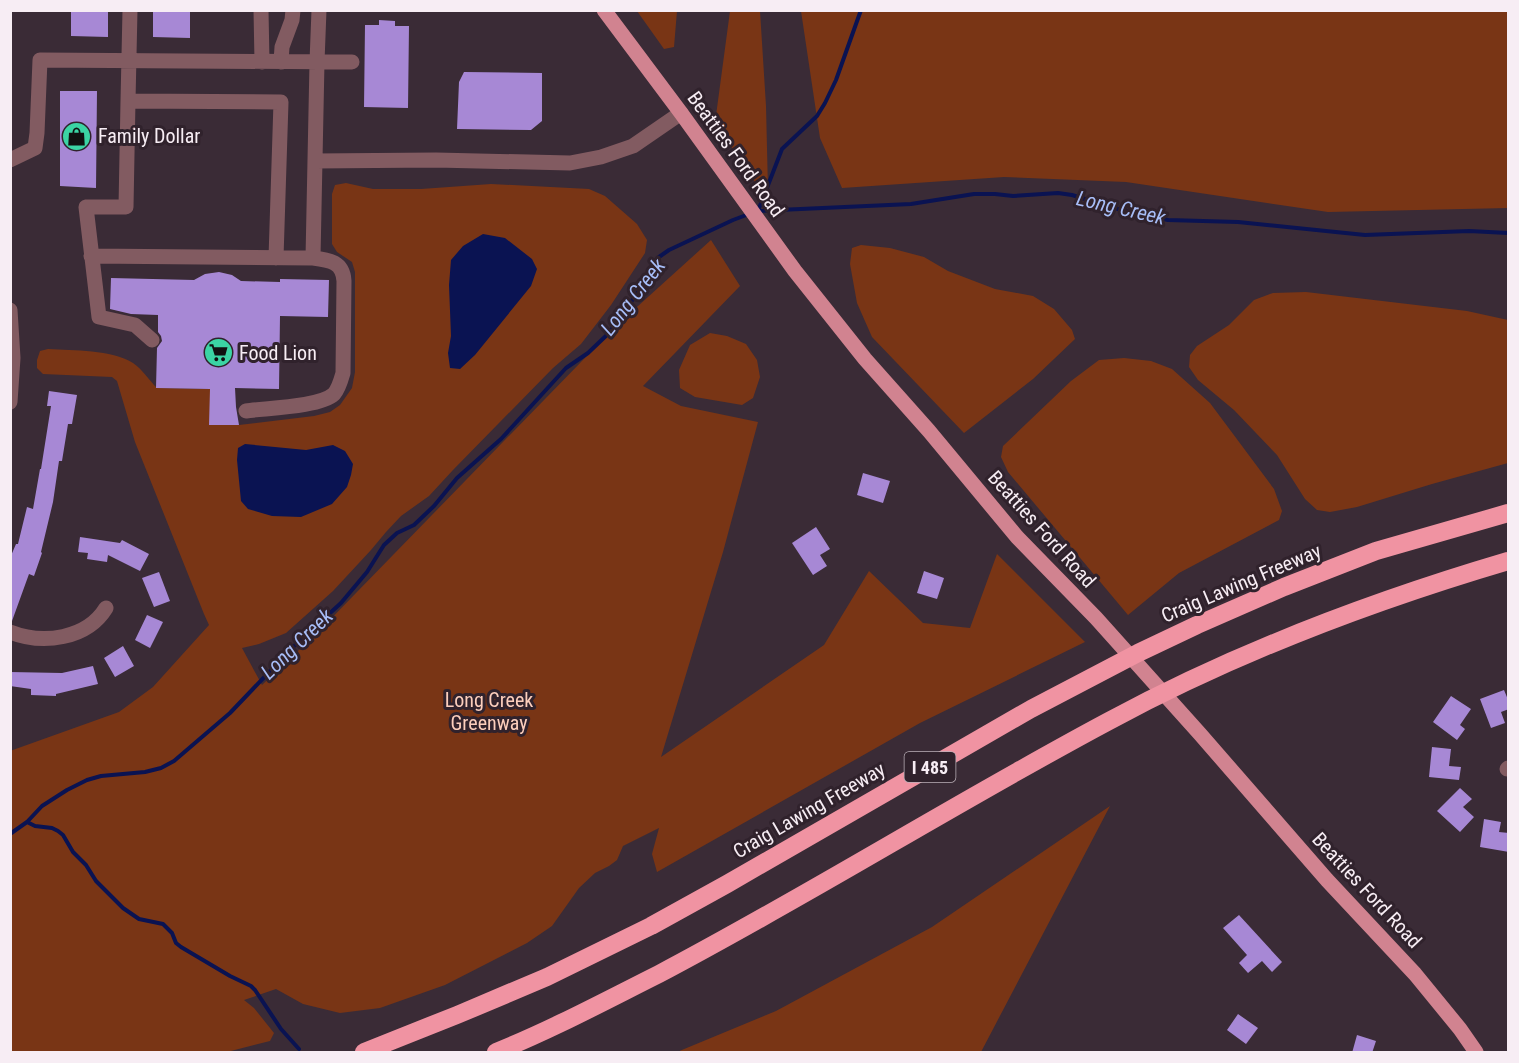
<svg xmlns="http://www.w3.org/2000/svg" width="1519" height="1063" viewBox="0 0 1519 1063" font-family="'Roboto Condensed',sans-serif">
  <rect width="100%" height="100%" fill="#3a2b36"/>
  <!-- green -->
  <path fill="#793515" d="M637,11H677L674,47L664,49Z
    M730,11H760L766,106L768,190L757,185L715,123Z
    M801,11H1508V208L1328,212L1126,182L1004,177L842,188L820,138Z
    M346,183L373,189H421L491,184L589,189L605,196L637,224L647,240L645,253L611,305L581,344L553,368L453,470L429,496L401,516L386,532L371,550L333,591L286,633L259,644L242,648L262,685L318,632L617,325L711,240L740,286L643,386L681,406L758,422L723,552L661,757L824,645L869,571L923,623L970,628L997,554L1085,642L920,723L657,872L652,854L659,828L623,846L617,860L609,866L595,873L579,888L552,926L527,943L445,985L380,1008L340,1013L303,1004L276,989L244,1000L254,1008L274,1033L270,1041L227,1052H11L10,751L119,712L153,687L209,625L204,614L135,442L117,381L112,377L43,374L37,368V360L40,351L48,349C74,351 111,349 133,363C142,369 149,380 157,388L210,389V425H239L314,416L330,412L340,405L352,388L355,372V272L352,262L337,252L332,244V194L335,185Z
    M861,245L890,248L924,257L948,271L995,289L1033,296L1054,309L1072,330L1075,339L1033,379L964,433L872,337L857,303L850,264L852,248Z
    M1306,292L1467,311L1508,320V463L1432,484L1357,507L1330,512L1317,510L1305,499L1277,455L1234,410L1198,380L1189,367L1190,355L1197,346L1229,325L1254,300L1273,293Z
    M710,333L727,336L746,344L757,360L760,377L753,398L742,405L695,397L680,388L679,370L690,345Z
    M1124,358L1151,361L1172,369L1210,403L1274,489L1282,511L1279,520L1179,573L1128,615L1008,472L1001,457L1003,446L1071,381L1099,360Z
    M1110,806L981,1052H677L776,1011L932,927Z"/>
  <!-- water -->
  <path fill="#0a1352" d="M483,234L505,238L532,259L537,269L531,286L475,355L460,369L450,368L448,353L451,336L449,285L451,260L463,246Z
    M245,444L306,450L333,445L345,451L353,464L351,475L347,487L332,504L301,517L272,516L248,509L241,501L237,460L238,448Z"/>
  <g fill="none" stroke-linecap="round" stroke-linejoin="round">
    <!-- stream -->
    <path stroke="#0a1352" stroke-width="4" d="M756,211L911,204L974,194H995L1013,196L1058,193L1072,195L1118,209L1168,220L1238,222L1365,235L1469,231L1508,233
      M758,211L782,149L817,116L825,103L836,80L861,10
      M27,822L35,826L52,828L58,831L63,835L73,852L86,865L96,881L123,908L139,919L163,924L172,933L176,943L181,947L230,976L251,986L255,990L281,1029L299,1049
      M10,834L27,822L42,806L67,790L87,780L101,776L145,772L161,768L174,761L230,713L293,647L341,603L367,572L384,545L397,533L414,525L434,506L457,478L501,439L566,368L588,353L609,333L638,292L659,257L669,250L733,220L749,214"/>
  </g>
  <!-- building -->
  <path fill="#a788d5" d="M71,10H108V37L71,36Z
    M153,10H190V38L153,37Z
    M379,20L395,21V26H409L408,108L364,107L365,25H379Z
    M464,72L542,73V121L531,130L457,129L459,82Z
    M60,91H97L96,188L60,186Z
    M219,272L232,275L241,281L280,282V279L329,280L328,317L280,316L279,389L235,388L236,407L239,425H209L210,389L156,388L157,348L162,341L161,336L158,332V315L131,314L110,309L111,278L194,280L205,274Z
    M49,391L77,395L72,424H68L62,461H59L53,502L41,552L42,553L34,576L29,574L12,621L10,558L16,544H18L27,507L33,509L40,469H41L51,406H47Z
    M863,473L890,481L883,503L857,495Z
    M816,527L830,549L820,555L827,566L813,575L792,543Z
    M80,537L120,543L122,540L149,554L140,571L108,555L107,562L87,559L88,553L78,552Z
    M924,571L944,578L937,599L917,593Z
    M159,572L170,601L154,607L142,578Z
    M147,615L163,622L150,648L135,640Z
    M123,646L134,666L115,677L104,658Z
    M93,666L98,684L56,694V696L31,695V689L10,686V672L62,673Z
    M1504,690L1509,702V709L1501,712L1505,723L1491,728L1480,699Z
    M1451,696L1471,709L1460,725L1465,729L1457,740L1433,722Z
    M1432,747L1451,749L1449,766L1461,767L1459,780L1429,777Z
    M1460,788L1472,799L1463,807L1474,817L1460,832L1437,811Z
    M1484,819L1501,822L1499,832L1509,833V852L1480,847Z
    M1239,915L1282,962L1272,972L1262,961L1248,973L1239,963L1247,955L1223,928Z
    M1238,1014L1258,1028L1246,1044L1227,1030Z
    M1357,1035L1376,1041L1372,1053H1352Z"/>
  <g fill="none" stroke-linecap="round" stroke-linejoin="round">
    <!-- minor -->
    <path stroke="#825b61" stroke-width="15" d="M261,10L262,62
      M281,62L282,47L292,20L293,10
      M128,101L130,10
      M10,160L35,148L37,133L40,60L352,62
      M315,161L436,160L570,163L601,157L633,146L681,113
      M91,256L313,258C330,260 343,262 344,281L343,373C341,380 339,388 334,394C320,407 266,408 246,411
      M313,258L317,62L319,10
      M10,310L13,358L10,402
      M152,340L135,325L99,317L86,207H126L128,101L281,102L276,258
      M10,632C43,645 87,639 106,608
      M1507,769L1508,768"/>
    <!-- major -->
    <path stroke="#d18390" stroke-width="15" d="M604,10L681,113L795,271L865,359L929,431L1017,537L1096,618L1200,734L1327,880L1415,974L1460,1029L1476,1052"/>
    <!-- highway -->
    <path stroke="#f093a2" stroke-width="18" d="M364,1052L457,1015L547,977L651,926L727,884L1031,709L1138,653L1197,625L1284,587L1376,551L1508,513
      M496,1052C551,1030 605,1001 659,974C811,894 957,802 1109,721C1237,652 1369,602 1508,561"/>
  </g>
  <!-- icons -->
  <defs>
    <symbol id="shop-disc" viewBox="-11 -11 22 22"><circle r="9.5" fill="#3bd4a4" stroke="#30222c"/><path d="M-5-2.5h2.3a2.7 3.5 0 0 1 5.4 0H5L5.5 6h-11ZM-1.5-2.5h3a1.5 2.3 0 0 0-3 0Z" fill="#111"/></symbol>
    <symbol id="supermarket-disc" viewBox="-11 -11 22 22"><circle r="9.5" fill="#3bd4a4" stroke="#30222c"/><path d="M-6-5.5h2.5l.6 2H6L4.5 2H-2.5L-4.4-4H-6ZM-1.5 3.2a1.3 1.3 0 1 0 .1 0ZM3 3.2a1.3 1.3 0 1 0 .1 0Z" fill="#111"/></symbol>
  </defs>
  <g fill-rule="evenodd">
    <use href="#shop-disc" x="60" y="120" width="33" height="33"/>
    <use href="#supermarket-disc" x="202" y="336" width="33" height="33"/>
  </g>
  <g text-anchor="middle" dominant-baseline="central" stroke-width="6" stroke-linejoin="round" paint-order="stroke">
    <!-- shield labels -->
    <rect fill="#30222c" stroke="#bbb0b8" stroke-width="1.5" x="904.5" y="752" width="51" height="30" rx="4.5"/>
    <g font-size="18" font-weight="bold" fill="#f7edf4">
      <text x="930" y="767">I 485</text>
    </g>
    <!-- poi labels -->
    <g font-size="20" fill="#f7edf4" stroke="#30222c" text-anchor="start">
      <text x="98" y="136">Family Dollar</text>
      <text x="239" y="353">Food Lion</text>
    </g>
    <!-- street labels -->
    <g font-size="20" fill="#f7edf4" stroke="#30222c">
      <text transform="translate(736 154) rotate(54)">Beatties Ford Road</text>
      <text transform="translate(1042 529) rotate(48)">Beatties Ford Road</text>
      <text transform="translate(1241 583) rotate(-23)">Craig Lawing Freeway</text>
      <text transform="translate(809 810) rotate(-30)">Craig Lawing Freeway</text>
      <text transform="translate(1367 890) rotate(47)">Beatties Ford Road</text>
    </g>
    <!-- park labels -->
    <g font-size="20" fill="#fccebc" stroke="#30222c">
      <text x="489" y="700">Long Creek<tspan x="489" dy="23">Greenway</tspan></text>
    </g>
    <!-- water labels -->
    <g font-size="21" font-style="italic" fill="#a7bdf7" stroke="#30222c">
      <text transform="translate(1121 208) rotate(13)">Long Creek</text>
      <text transform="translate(633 297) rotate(-52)">Long Creek</text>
      <text transform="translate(297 644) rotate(-44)">Long Creek</text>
    </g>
  </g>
  <!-- border -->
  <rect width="1519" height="1063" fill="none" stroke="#f7edf4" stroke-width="24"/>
</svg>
